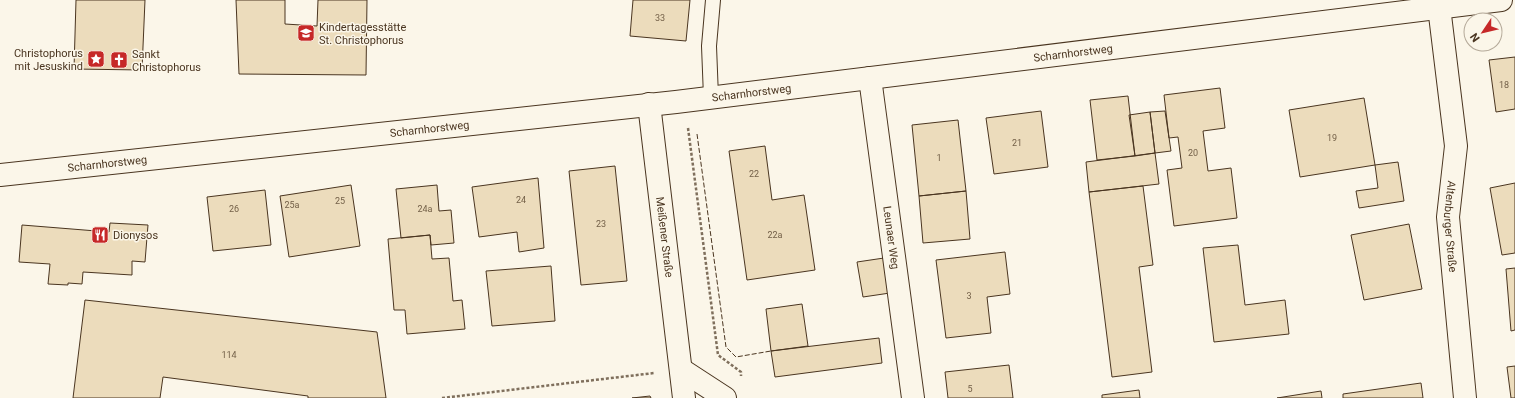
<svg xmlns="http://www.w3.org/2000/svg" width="1515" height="398" viewBox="0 0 1515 398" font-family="Roboto,sans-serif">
  <rect width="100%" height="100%" fill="#fbf6e9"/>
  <!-- building -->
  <path fill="#ecdcbc" stroke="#4a3520" d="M76,0H145L142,70L74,69Z
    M236,0H285V24L317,26L318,0H367L366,75L239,74Z
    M633,0H690L686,41L630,36Z
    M1515,57V109L1496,112L1489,60Z
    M1220,88L1225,128L1203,131L1208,171L1231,168L1237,218L1174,226L1167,170L1182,168L1178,137L1169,138L1164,95Z
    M1128,96L1135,156L1097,160L1090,100Z
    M1364,98L1375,165L1300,177L1289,110Z
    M1041,111L1048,167L994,174L986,118Z
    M1165,111L1171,151L1155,153L1150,112Z
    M1150,112L1155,153L1135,156L1129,115Z
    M958,120L966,191L919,196L912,125Z
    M765,146L772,200L804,195L815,270L747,280L729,151Z
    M1155,153L1159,184L1089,192L1086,162Z
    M1398,162L1404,201L1359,208L1356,191L1378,188L1375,165Z
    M615,166L627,281L581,285L569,171Z
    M538,178L544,248L519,252L517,232L479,237L472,187Z
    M1515,183V253L1502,255L1490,188Z
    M351,185L360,246L289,257L280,196Z
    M437,185L439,211L451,210L454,243L431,245L430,235L401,238L396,189Z
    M1143,186L1153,265L1139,267L1152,372L1112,377L1089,192Z
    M265,190L271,245L213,251L207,197Z
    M966,191L970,239L923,243L919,196Z
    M110,223L148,225L145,262L132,261V275L83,272L82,284L68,283V285L48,284L50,264L19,262L22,225L109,232Z
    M1409,224L1422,289L1364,300L1351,235Z
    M430,235L432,259L449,258L453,301L462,300L465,329L407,334L405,310H394L388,239Z
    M1238,245L1245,305L1285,300L1289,334L1214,342L1203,248Z
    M1005,252L1010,294L987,297L991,333L946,338L936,260Z
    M884,258L890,293L863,297L857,262Z
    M551,266L555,321L492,326L486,271Z
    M1515,268V330L1511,331L1506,269Z
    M85,300L377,332L386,398H308V396L163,377L160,398H73Z
    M802,304L808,346L771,351L766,309Z
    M879,338L882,363L775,377L771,351Z
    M1009,365L1013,398H948L945,372Z
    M1515,366V398H1511L1507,367Z
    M1421,383L1423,398H1343V394Z
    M1139,390L1140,398H1102V395Z
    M1321,391L1322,398H1277Z
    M650,396L651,398H632Z"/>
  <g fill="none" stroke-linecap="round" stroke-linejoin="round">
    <defs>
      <path id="service" d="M711,97L709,46L713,0"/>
      <g id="minor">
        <path id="s1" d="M1439,7L1456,146L1448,217L1465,398"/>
        <path id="s2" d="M870,78L913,398"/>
        <path id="s3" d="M649,104L684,398"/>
        <path id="s4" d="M0,175L676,102L1501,0"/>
        <path d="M682,370L725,398"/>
      </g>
    </defs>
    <!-- service casing -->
    <use href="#service" stroke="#4a3520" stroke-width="16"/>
    <!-- minor casing -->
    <use href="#minor" stroke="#4a3520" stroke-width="24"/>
    <!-- path -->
    <path stroke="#7f6f5c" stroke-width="2.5" stroke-dasharray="3 2" stroke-linecap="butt" d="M688,128L718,355L741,372V376
      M442,398L654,373"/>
    <!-- service -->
    <use href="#service" stroke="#fbf6e9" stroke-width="14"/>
    <!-- minor -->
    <use href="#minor" stroke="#fbf6e9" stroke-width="22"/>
    <!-- fence -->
    <path stroke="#4a3520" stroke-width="1" stroke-dasharray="5 2" stroke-linecap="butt" d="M697,134L726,347L736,357L771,351"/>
  </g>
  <!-- icons -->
  <defs>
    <symbol id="school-square" viewBox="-11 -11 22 22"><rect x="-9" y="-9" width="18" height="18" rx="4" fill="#c62828" stroke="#fbf6e9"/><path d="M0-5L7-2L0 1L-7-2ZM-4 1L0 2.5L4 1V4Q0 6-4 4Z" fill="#fff"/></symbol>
    <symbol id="sight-square" viewBox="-11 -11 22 22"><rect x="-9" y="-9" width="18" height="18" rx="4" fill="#c62828" stroke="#fbf6e9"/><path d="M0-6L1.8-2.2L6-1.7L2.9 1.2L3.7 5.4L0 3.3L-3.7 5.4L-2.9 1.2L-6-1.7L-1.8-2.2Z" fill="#fff"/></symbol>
    <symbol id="church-square" viewBox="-11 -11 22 22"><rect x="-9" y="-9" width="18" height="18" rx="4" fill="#c62828" stroke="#fbf6e9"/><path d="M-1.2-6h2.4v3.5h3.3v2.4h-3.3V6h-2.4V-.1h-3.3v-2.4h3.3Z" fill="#fff"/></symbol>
    <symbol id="restaurant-square" viewBox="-11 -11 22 22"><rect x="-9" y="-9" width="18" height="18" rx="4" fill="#c62828" stroke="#fbf6e9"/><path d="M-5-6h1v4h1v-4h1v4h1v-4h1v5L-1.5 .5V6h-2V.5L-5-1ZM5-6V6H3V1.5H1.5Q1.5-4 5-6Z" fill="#fff"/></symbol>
  </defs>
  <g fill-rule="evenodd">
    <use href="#school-square" x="296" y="23" width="20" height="20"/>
    <use href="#sight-square" x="86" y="49" width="20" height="20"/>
    <use href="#church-square" x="109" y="50" width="20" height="20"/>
    <use href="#restaurant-square" x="90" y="225" width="20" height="20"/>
  </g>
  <g text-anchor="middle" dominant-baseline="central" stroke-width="3" stroke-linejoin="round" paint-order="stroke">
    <!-- number labels -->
    <g font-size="9" fill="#725f47">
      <text x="660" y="18">33</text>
      <text x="1504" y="85">18</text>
      <text x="1332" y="138">19</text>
      <text x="1017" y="143">21</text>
      <text x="1193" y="153">20</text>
      <text x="939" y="158">1</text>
      <text x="754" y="174">22</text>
      <text x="521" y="200">24</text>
      <text x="340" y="201">25</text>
      <text x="292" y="205">25a</text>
      <text x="234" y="209">26</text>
      <text x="425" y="209">24a</text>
      <text x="601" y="224">23</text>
      <text x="775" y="235">22a</text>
      <text x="969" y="296">3</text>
      <text x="229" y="355">114</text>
      <text x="970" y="389">5</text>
    </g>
    <!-- poi labels -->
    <g font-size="11" fill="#4a3520" stroke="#fbf6e9" text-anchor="start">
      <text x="319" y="27">Kindertagesstätte<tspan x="319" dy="13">St. Christophorus</tspan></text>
      <text x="83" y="53" text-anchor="end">Christophorus<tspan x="83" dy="13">mit Jesuskind</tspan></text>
      <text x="132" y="54">Sankt<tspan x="132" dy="13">Christophorus</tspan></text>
      <text x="113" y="235">Dionysos</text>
    </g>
    <!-- street labels -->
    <g font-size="11" fill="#4a3520" stroke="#fbf6e9">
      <text stroke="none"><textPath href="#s4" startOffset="1080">Scharnhorstweg</textPath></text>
      <text stroke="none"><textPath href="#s4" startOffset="756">Scharnhorstweg</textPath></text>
      <text stroke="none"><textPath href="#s4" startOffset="432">Scharnhorstweg</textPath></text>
      <text stroke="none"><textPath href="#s4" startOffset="108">Scharnhorstweg</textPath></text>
      <text stroke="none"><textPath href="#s1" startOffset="221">Altenburger Straße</textPath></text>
      <text stroke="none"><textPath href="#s3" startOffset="134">Meißener Straße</textPath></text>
      <text stroke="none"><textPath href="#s2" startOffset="161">Leunaer Weg</textPath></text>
    </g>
  </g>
  <!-- north arrow -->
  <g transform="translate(1483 32) rotate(235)"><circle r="19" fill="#fbf6e9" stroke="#b4a999"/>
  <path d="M0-3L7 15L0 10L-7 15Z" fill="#c62828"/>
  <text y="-6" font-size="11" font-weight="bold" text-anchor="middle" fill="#4a3520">N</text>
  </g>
</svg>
